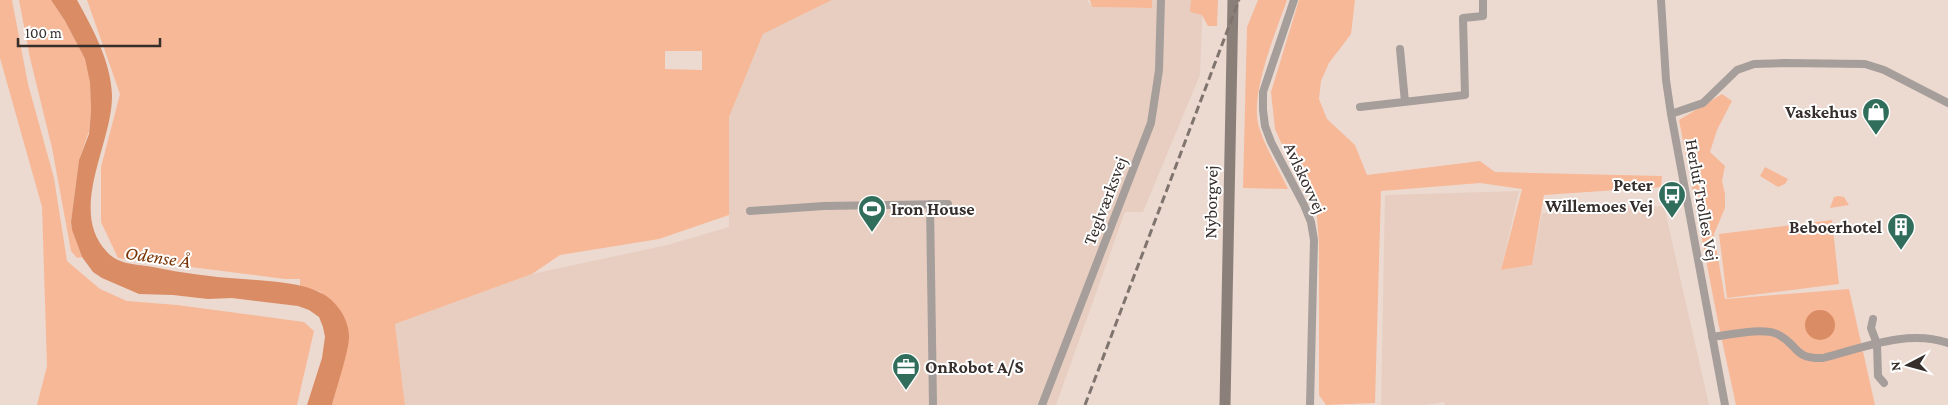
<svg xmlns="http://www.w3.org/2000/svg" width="1948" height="405" viewBox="0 0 1948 405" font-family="'Crimson Pro',serif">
  <rect width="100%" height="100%" fill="#ecdad1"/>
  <!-- built -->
  <path fill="#e7cec1" d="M832,0H1087L1092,7L1151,8L1152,0H1203L1200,75L1143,212H1125L1056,405H405L395,324L532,274L667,245L729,227V117L763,34Z
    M1519,191L1501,270L1532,265L1542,213L1664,206L1709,405H1445L1444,402L1425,405H1381L1385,195Z"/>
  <!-- green -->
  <path fill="#f7b898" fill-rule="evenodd" d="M0,0H12L28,84L54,178L67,261L100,289L127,301L177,305L304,322L314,331L297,405H37L47,366L42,207L0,58Z
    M19,0H51L65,21L85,59L90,83L91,111L89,131L79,160L71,222L72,230L82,257L77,258L71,251L52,148L30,58Z
    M87,0H832L763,34L729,117V215L659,239L560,255L532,274L395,324L405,405H332L349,338L321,292L300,286V279H285L118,258L101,222V167L120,94ZM665,51H702V70L665,69Z
    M1090,0H1152V8L1092,7Z
    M1191,0H1218L1217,26H1208L1202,15L1190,12Z
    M1258,0H1287C1276,32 1249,95 1259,127C1265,147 1279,170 1288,189L1243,188L1247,27Z
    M1299,0H1355L1351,34L1329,63L1321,81L1319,99L1327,119L1355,145L1367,175L1480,161L1495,172L1662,176L1661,187L1544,195L1532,265L1501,270L1522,189L1480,183L1381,191L1375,403L1326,405L1319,395V243L1316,205L1293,170L1275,129L1271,92Z
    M1722,94L1732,101L1717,130L1710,152L1725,166L1722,181L1725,194V208L1714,234L1725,299L1849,289L1875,405H1736L1718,322L1679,120Z
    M1831,106L1841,111L1837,120L1827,115Z
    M1765,167L1788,179L1785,184L1778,187L1760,176Z
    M1839,196L1844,197L1849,205L1830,208L1834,197Z
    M1832,220L1839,284L1727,298L1719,234Z"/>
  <!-- water -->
  <path fill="#da8c64" d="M51,0H77C93,29 111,62 112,95C113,143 67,210 107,252C119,265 136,264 153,267C182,273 212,277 243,279C266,281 300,282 321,293C337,301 350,320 349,339C347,357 337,386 332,405H307L322,358L325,337L323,327L319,317L309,310L298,306L232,298L208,299L173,295L139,294L102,278L93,272L82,257L72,230L71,222L79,160L89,134L91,111L90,83L85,59L65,21Z
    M1805 325a15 15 0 1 1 30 0a15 15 0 1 1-30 0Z"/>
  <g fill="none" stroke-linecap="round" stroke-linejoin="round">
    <!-- minor -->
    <path stroke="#a69e9a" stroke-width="8" d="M1294,0L1263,92V110L1265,126L1271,142L1304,205L1311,222L1314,240L1310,405
      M1661,0L1666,80L1671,114L1725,405
      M1400,49L1405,102
      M1360,107L1465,95L1463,18L1483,16V0
      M1671,114L1703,103L1737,70L1754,64L1784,63L1865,64L1884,70L1948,103
      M930,204L933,405
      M750,211L824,206L948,204
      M1873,319L1871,328L1877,344L1878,376L1884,383
      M1712,337C1729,335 1762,327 1777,334C1799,344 1792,359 1823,358C1862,348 1908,329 1948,343
      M1042,405L1151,123L1159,70L1161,0"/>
    <!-- secondary -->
    <path stroke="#8b7f7a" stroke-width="11" d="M1225,405L1233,0"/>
    <!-- rail -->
    <path stroke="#80746f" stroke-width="3" stroke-dasharray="8 4" stroke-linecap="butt" d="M1085,405L1239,0"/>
  </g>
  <!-- icons -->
  <defs>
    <symbol id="shop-pin" viewBox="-11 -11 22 30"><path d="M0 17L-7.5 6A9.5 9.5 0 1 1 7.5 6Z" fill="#306e5b" stroke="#fff"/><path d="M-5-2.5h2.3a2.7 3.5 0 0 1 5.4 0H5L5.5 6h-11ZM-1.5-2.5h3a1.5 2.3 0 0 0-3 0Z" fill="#fff"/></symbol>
    <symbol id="bus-pin" viewBox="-11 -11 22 30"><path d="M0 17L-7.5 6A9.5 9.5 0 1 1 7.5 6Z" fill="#306e5b" stroke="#fff"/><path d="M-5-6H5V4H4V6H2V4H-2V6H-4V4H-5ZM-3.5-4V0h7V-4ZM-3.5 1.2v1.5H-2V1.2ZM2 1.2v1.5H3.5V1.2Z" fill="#fff"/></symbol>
    <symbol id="stadium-pin" viewBox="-11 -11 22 30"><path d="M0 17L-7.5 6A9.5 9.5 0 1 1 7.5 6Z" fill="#306e5b" stroke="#fff"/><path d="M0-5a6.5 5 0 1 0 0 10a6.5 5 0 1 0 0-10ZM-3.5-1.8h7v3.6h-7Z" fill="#fff"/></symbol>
    <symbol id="building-pin" viewBox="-11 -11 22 30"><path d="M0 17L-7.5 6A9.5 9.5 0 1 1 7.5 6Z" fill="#306e5b" stroke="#fff"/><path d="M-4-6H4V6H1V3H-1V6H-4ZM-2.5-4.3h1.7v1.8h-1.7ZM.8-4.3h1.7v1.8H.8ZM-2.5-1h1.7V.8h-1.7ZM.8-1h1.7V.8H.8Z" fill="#fff"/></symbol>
    <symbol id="office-pin" viewBox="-11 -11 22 30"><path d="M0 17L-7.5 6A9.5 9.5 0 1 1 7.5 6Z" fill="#306e5b" stroke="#fff"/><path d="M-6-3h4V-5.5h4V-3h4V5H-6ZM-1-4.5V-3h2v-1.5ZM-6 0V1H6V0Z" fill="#fff"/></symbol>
  </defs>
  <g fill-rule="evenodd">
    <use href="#shop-pin" x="1860" y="96" width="32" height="43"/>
    <use href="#bus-pin" x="1656" y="179" width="32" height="43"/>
    <use href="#stadium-pin" x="856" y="193" width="32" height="43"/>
    <use href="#building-pin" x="1885" y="211" width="32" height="43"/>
    <use href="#office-pin" x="890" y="351" width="32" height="43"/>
  </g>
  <g text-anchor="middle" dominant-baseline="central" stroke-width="4" stroke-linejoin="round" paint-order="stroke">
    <!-- poi labels -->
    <g font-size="18" font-weight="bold" fill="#352e2b" stroke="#fff" text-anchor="end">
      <text x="1857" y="112">Vaskehus</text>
      <text x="1653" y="185">Peter<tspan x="1653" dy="21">Willemoes Vej</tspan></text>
      <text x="891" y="209" text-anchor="start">Iron House</text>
      <text x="1882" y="227">Beboerhotel</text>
      <text x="925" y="367" text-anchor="start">OnRobot A/S</text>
    </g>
    <!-- street labels -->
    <g font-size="18" fill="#352e2b" stroke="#fff">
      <text transform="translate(1305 178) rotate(65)">Avlskovvej</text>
      <text transform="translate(1702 200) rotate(80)">Herluf Trolles Vej</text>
      <text transform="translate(1105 201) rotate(-69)">Teglværksvej</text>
      <text transform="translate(1211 202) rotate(-89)">Nyborgvej</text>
    </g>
    <!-- water labels -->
    <g font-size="19" font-style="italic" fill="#793302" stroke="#fff">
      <text transform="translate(158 257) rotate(8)">Odense Å</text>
    </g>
  </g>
  <!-- north arrow -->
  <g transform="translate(1908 365) rotate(264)" stroke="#ffffff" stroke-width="4" paint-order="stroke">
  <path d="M0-4L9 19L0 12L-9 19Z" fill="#352e2b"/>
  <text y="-8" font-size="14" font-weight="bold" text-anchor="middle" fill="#352e2b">N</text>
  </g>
  <!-- scale -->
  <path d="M18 38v8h142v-8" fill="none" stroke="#352e2b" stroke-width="2.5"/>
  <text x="25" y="38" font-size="15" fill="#352e2b" stroke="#ffffff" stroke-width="4" paint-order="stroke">100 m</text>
</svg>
